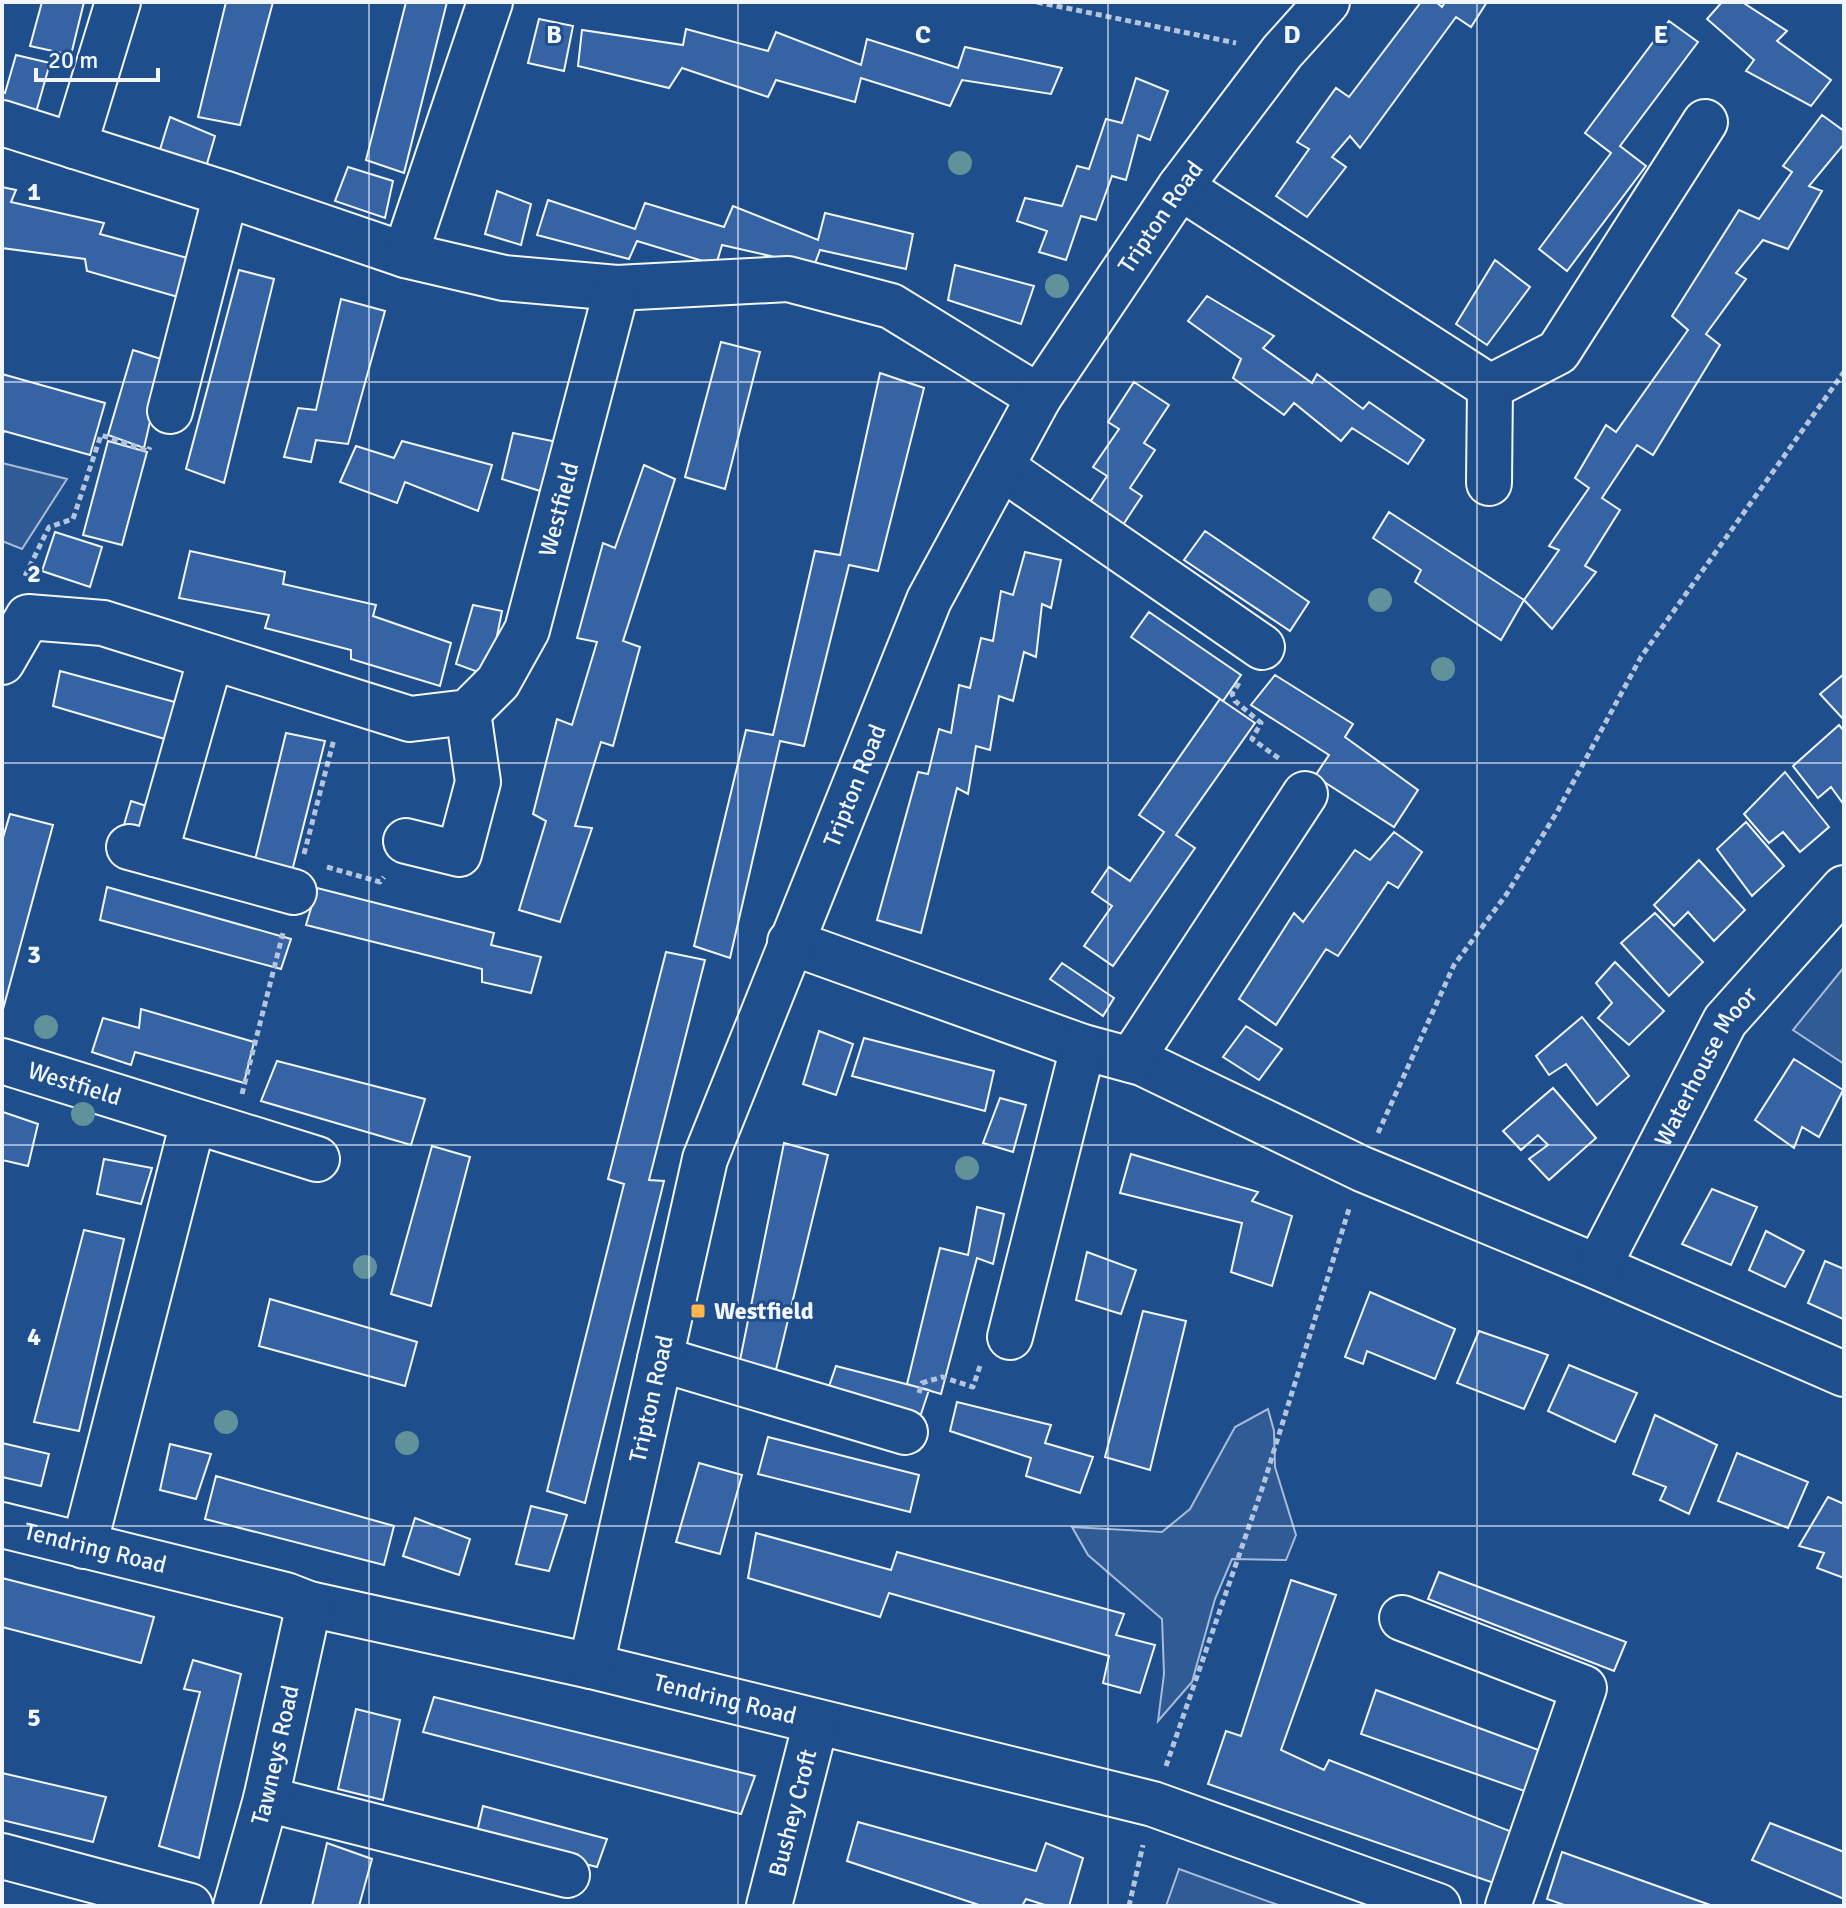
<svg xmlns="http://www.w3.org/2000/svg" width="1846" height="1908" viewBox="0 0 1846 1908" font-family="Signika,sans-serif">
  <rect width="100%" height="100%" fill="#1f4e8c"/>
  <!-- built -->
  <path fill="#305b95" stroke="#a8bbd7" stroke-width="2" d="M2,463L67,479L22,549L2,541Z
    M1844,967V1064L1793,1030Z
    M1268,1409L1274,1431L1275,1467L1296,1535L1286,1560L1232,1559L1215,1599L1192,1682L1158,1721L1164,1674L1162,1619L1088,1555L1072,1527L1162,1532L1190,1509L1235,1427Z
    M1179,1869L1281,1906H1166Z"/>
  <!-- building -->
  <path fill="#3563a3" stroke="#f2f6ff" stroke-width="2" d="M42,2H84L71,55L30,46Z
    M226,2H273L240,125L198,117Z
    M406,2H447L404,173L366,160Z
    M1421,2H1436L1442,7L1445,2H1487L1471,27L1456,17L1360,148L1350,136L1332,157L1346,167L1307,217L1276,196L1309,149L1297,142L1336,88L1349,97Z
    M1722,2H1742L1787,31L1777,41L1831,80L1811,106L1746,71L1754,60L1707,19Z
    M539,19L573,26L564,71L528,63Z
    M1669,21L1698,42L1620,146L1646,166L1567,271L1539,249L1611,153L1585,133Z
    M686,29L768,51L776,32L861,65L867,39L958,68L965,47L1062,68L1051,94L962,80L950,106L861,78L855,102L776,80L768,97L682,68L669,88L578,66L582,30L683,45Z
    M16,55L50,63L35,116L2,109V92L5,93Z
    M1136,78L1168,91L1150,140L1138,135L1126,180L1112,176L1096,220L1081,216L1066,260L1039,252L1047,231L1017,221L1025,198L1062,206L1077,166L1089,169L1106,119L1122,123Z
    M1822,115L1844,131V144L1809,186L1822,191L1788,249L1763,240L1736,273L1746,279L1706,334L1720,345L1653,455L1637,445L1602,498L1620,510L1585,566L1596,572L1552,629L1524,600L1559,550L1549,546L1589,488L1575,478L1606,425L1616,432L1688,330L1672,316L1739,210L1759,219L1792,172L1783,166Z
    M170,117L215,136L206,167L158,156Z
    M348,167L393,181L385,218L335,201Z
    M2,187L16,190L11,202L104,223L100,234L191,259L178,297L87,271L85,259L2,248Z
    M497,191L531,204L521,245L485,234Z
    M548,200L635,229L645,203L724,227L733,206L818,240L825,213L913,234L906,269L820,250L814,266L722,245L716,265L637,241L629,259L537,235Z
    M1495,260L1530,287L1487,345L1456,324Z
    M955,265L1034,286L1021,324L948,300Z
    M239,270L274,279L224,483L186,469Z
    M1207,296L1274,336L1263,348L1312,383L1317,374L1363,409L1369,402L1424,440L1408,464L1352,428L1341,441L1294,403L1284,415L1233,378L1241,359L1188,321Z
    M341,299L385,311L348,444L316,440L311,462L284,457L298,408L316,410Z
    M721,342L760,352L725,489L685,477Z
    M133,350L164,360L144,448L108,435Z
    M880,373L924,388L878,571L849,565L804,746L780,741L730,958L694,946L746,730L773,735L815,551L840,555Z
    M2,374L105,403L90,455L4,431L2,438Z
    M1134,382L1169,405L1144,443L1155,450L1130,488L1142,496L1115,537L1081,516L1107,476L1093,467L1119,429L1108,422Z
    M513,433L557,442L540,491L502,479Z
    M108,441L147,452L122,545L83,535Z
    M402,441L492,465L478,511L405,482L397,503L340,482L356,446L394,458Z
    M644,465L675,479L623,641L640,647L613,746L601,742L575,826L592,828L560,922L519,910L546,821L533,814L557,719L572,725L597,642L577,638L603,543L615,548Z
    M1389,512L1524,600L1501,640L1415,582L1421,570L1373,538Z
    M1205,531L1309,602L1290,631L1184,560Z
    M55,532L102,547L90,587L42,571Z
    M190,551L285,572L283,584L376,605L373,616L451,643L440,686L351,659V650L265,628L269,615L179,598Z
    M1025,552L1061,560L1051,608L1042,604L1036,657L1024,652L1013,701L999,696L990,750L976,746L968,794L957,788L921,933L877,920L918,772L928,774L939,729L951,733L959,685L970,688L981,638L993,641L1001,591L1013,595Z
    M473,605L502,611L489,676L456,664Z
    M1149,612L1241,675L1223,701L1131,637Z
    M60,671L197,708L185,745L53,706Z
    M1844,674V720L1820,694Z
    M1275,675L1353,724L1345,737L1418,790L1394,827L1315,776L1329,755L1251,705Z
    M1220,699L1255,723L1176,835L1195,848L1113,966L1084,946L1112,906L1092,892L1109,867L1130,881L1164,832L1139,815Z
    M1839,725L1844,731V805L1831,787L1818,798L1793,766Z
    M286,733L325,741L291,875L253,868Z
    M1785,772L1829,827L1800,852L1783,832L1769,843L1744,814Z
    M131,801L171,814L121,835Z
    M10,814L53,825L2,1013V841Z
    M1746,822L1784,866L1752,896L1717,849Z
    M1394,832L1422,852L1398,888L1388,882L1338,956L1326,949L1276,1025L1239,999L1294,913L1303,922L1355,850L1370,860Z
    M1699,860L1745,910L1714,941L1688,912L1674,926L1654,905Z
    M107,887L291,939L281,969L100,920Z
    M317,888L494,933L491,945L541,957L531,993L482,982V969L306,925Z
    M1655,913L1703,962L1669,996L1621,943Z
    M666,952L705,960L649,1180L664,1181L585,1503L547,1491L624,1184L608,1179Z
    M1615,962L1664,1011L1629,1045L1598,1018L1612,1003L1596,983Z
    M1062,963L1114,998L1103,1016L1050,979Z
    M141,1009L254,1042L244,1083L135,1052L131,1065L92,1052L103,1018L139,1028Z
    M1582,1017L1629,1076L1597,1105L1566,1064L1549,1075L1536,1056Z
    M1246,1026L1282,1049L1259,1080L1223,1057Z
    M819,1031L853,1044L836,1095L803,1084Z
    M864,1038L994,1071L985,1111L852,1076Z
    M1794,1059L1843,1090L1819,1137L1802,1127L1794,1148L1755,1120Z
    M277,1061L425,1099L411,1145L261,1101Z
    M1553,1088L1596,1138L1549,1180L1529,1159L1548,1145L1538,1135L1521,1150L1503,1131Z
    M1000,1098L1026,1105L1013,1152L983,1143Z
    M3,1112L38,1124L28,1166L2,1160Z
    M784,1143L828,1155L773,1382L738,1370Z
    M432,1146L470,1157L431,1306L391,1294Z
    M1131,1154L1258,1192L1252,1201L1292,1216L1272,1286L1231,1272L1242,1223L1120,1193Z
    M104,1159L152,1168L141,1204L97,1194Z
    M1712,1189L1757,1207L1731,1265L1682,1244Z
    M977,1207L1004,1214L993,1264L977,1258L941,1394L907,1384L940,1248L968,1255Z
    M84,1230L124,1239L79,1431L34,1422Z
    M1766,1231L1804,1251L1785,1287L1749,1270Z
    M1087,1252L1136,1270L1121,1314L1076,1300Z
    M1825,1261L1844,1269L1843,1319L1808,1303Z
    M1370,1292L1455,1329L1435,1379L1367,1351L1363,1364L1345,1357Z
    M270,1299L417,1342L405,1386L259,1346Z
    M1143,1311L1186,1321L1150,1470L1105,1457Z
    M1479,1331L1548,1355L1524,1409L1457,1383Z
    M1569,1365L1637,1393L1615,1442L1548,1411Z
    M836,1366L929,1390L918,1423L826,1395Z
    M957,1402L1051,1425L1045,1443L1093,1457L1080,1493L1026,1476L1031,1458L950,1431Z
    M1655,1415L1717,1445L1689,1514L1660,1500L1666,1487L1633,1474Z
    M768,1437L919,1475L910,1512L758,1474Z
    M2,1443L49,1454L41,1486L2,1477Z
    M170,1444L211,1454L196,1499L160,1490Z
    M1737,1453L1808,1482L1788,1528L1718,1501Z
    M699,1463L742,1475L720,1554L676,1542Z
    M216,1476L394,1526L384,1565L205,1519Z
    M1828,1497L1844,1504V1578L1817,1568L1824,1553L1799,1546Z
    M531,1506L567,1515L549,1571L516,1564Z
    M415,1518L470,1539L459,1575L403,1556Z
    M756,1533L891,1570L897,1552L1124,1614L1116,1635L1155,1645L1140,1693L1103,1683L1109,1656L889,1593L880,1617L748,1578Z
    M1439,1572L1626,1642L1614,1671L1428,1599Z
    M2,1578L154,1617L141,1663L2,1627Z
    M1291,1580L1336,1595L1281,1750L1324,1770L1329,1760L1535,1841L1517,1891L1208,1784L1226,1731L1241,1736Z
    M193,1660L241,1674L199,1858L159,1846L200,1692L184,1689Z
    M1376,1690L1552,1755L1539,1796L1361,1734Z
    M434,1697L755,1776L741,1814L423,1732Z
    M356,1709L400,1720L383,1800L338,1789Z
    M2,1773L106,1797L93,1842L2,1820Z
    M483,1806L607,1839L597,1867L476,1836Z
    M858,1822L1036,1871L1046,1843L1083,1858L1069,1906H1048L1026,1899L1022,1906H982L847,1861Z
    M1770,1823L1844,1852V1899L1752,1860Z
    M327,1843L372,1859L359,1906H312Z
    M1562,1852L1713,1906H1567L1547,1899Z"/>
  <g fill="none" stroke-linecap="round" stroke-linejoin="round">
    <defs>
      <g id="minor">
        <path d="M2,123L226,194L405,255L504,278L617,288L788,279L891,306L1039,397"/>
        <path d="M74,146L118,2"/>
        <path d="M1180,187L1490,387L1558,352L1705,122"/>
        <path d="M405,255L490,2"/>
        <path d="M170,411L226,194"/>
        <path d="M1001,467L1262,647"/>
        <path d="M1489,483L1490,387"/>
        <path id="s1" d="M2,662L28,617L103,623L410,719L468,712L498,682L527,630L617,288"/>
        <path d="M406,841L459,854L478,782L468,712"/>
        <path d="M129,847L294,892"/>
        <path d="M155,854L211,657"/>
        <path d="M790,942L1083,1047L1142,1063L1362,1169L1598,1267L1844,1374"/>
        <path d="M1131,1060L1305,794"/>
        <path id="s2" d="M2,1061L317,1159"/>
        <path id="s3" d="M1598,1267L1725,1021L1844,888"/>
        <path d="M1010,1337L1083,1047"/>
        <path d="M660,1359L905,1432"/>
        <path id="s4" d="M2,1525L286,1595L309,1604L591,1666L1153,1804L1438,1906"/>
        <path d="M84,1546L193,1122"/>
        <path d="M1402,1618L1584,1688L1508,1906"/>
        <path id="s5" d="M591,1666L705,1159L929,600L1039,397L1180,187L1282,52L1327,2"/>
        <path d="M266,1799L567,1875"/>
        <path d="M2,1856L190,1906"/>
        <path id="s6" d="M236,1906L266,1799L309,1604"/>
        <path id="s7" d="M769,1906L816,1722"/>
      </g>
    </defs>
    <!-- minor casing -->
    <use href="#minor" stroke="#f2f6ff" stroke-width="48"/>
    <!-- path -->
    <path stroke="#b3c4dc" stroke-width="5" stroke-dasharray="6 4" stroke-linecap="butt" d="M1037,2L1236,43
      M25,576L49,527L73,519L101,435L148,451L150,447
      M1239,683L1232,694L1235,701L1261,723L1252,739L1281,760
      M304,854L334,739
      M327,867L380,882L384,877
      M242,1094L283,933
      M1378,1133L1454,965L1506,895L1557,812L1641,657L1844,372
      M919,1393L922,1383L942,1377L973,1387L980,1366
      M1166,1766L1263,1486L1349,1209
      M1129,1906L1143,1845"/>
    <!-- minor -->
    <use href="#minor" stroke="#1f4e8c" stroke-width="44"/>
  </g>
  <!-- trees -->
  <g fill="#61919a">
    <circle cx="960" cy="163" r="12"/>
    <circle cx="1057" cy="286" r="12"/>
    <circle cx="1380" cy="600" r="12"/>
    <circle cx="1443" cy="669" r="12"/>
    <circle cx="46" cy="1027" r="12"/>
    <circle cx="83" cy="1114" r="12"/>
    <circle cx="967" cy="1168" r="12"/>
    <circle cx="365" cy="1267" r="12"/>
    <circle cx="226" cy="1422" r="12"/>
    <circle cx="407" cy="1443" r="12"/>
  </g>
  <!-- grid -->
  <path fill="none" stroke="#f2f6ff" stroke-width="2" stroke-opacity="0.55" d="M369,2V1906M738,2V1906M1108,2V1906M1477,2V1906M2,382H1844M2,763H1844M2,1145H1844M2,1526H1844"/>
  <!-- markers -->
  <rect fill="#ffb74d" stroke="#1f4e8c" stroke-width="3" x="690" y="1303" width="16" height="16" rx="4"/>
  <g text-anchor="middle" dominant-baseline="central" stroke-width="6" stroke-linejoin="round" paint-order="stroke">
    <!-- street labels -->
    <g font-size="24" fill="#f2f6ff" stroke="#1f4e8c">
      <text stroke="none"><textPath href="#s5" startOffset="1570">Tripton Road</textPath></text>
      <text stroke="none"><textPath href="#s1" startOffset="734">Westfield</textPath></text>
      <text stroke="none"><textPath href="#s5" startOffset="922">Tripton Road</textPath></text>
      <text stroke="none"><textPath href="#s3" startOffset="228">Waterhouse Moor</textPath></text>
      <text stroke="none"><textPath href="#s2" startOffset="76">Westfield</textPath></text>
      <text stroke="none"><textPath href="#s5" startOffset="274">Tripton Road</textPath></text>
      <text stroke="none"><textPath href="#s4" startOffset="96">Tendring Road</textPath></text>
      <text stroke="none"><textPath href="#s4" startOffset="744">Tendring Road</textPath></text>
      <text stroke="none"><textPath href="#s6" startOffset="156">Tawneys Road</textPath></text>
      <text stroke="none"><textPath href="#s7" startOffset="96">Bushey Croft</textPath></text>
    </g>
    <!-- poi labels -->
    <g font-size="24" font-weight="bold" fill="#f2f6ff" stroke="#1f4e8c" text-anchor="start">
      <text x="714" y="1311">Westfield</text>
    </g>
  </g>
  <g font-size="26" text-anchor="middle" font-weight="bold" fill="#f2f6ff" stroke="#1f4e8c" stroke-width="6" stroke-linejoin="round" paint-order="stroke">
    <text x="554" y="43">B</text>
    <text x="923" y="43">C</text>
    <text x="1292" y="43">D</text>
    <text x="1661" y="43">E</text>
    <text x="34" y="200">1</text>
    <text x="34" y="582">2</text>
    <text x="34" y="963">3</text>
    <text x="34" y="1345">4</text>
    <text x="34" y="1726">5</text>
  </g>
  <!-- border -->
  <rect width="1846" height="1908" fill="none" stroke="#f2f6ff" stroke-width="8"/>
  <!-- scale -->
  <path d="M36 68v12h122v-12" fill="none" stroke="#f2f6ff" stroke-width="4"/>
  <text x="48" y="68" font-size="24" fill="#f2f6ff" stroke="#1f4e8c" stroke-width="6" paint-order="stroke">20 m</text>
</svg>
